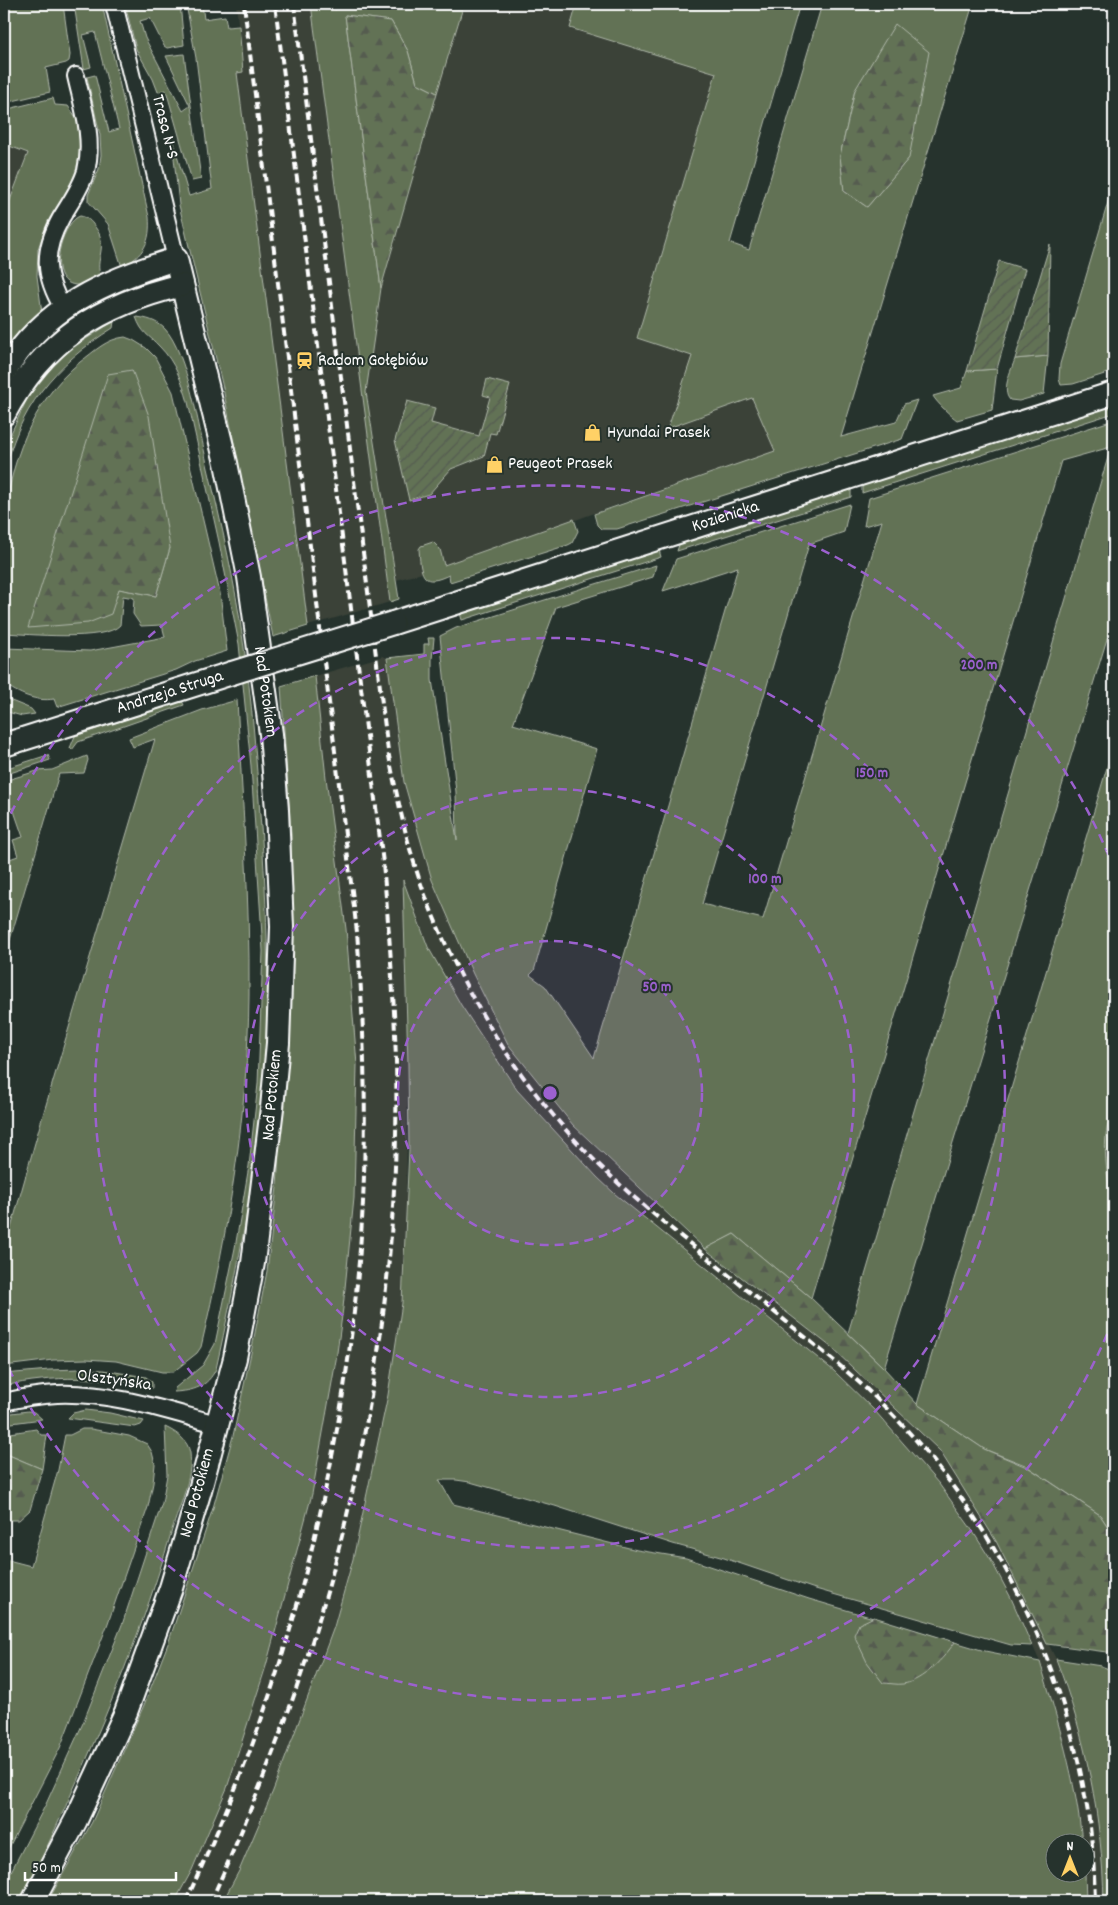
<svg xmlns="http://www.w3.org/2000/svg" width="1118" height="1905" viewBox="0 0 1118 1905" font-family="Dekko,sans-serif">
  <defs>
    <pattern id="forest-firs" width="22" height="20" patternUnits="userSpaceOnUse" patternTransform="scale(1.25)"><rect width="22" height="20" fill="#627255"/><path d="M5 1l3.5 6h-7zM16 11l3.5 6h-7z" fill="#555b50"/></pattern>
    <pattern id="garden-furrows" width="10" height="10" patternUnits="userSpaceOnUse" patternTransform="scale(1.25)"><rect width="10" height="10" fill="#627255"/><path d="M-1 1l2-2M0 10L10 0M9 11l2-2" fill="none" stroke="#555b50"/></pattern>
  </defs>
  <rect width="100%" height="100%" fill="#26332d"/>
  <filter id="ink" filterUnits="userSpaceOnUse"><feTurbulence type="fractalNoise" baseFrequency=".02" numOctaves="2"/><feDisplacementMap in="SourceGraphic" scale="10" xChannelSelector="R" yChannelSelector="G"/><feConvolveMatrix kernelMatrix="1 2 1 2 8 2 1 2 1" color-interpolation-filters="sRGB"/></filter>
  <g filter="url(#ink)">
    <!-- built -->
    <path fill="#3a4238" d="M236,4H311L390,602L308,626L237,72L243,71Z
      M464,4H577L570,28L716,73L637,338L692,356L752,398L775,452L631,500L445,567L396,580L366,392L381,288L437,93Z
      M4,144L28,153L4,216Z
      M383,656L387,658L404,782L432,880L473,974L508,1044L573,1125L704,1249L831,1347L940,1451L996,1541L1056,1659L1077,1721L1094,1787L1100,1834L1104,1901H1086V1842H1082L1071,1770L1056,1715L1040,1662L1011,1598L992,1562L970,1527L939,1484L903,1443L875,1411L834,1371L615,1194L597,1177L517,1090L461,1005L428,947L403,882L408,1065L406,1215L402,1303L388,1395L378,1449L372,1467L353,1559L334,1627L273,1791L239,1871L223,1901H175L192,1869L227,1788L266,1666L312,1494L336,1360L343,1308L354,1198L357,1065L346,929L326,778L315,676Z"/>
    <!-- grass -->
    <path fill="#627255" stroke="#b0b8aa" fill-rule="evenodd" d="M4,4H63L70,55L69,61L66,63L46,68L50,92L4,103Z
      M74,4H102L149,217C151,242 144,255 122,267L108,224L88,201V195L99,169L101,155L100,135L87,77L95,75L109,132L119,129L95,32L83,35L91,67L84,69Z
      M125,4H180L184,45L167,48L164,46L150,18L140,21L145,38L183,111L190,106L166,56L184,54L201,179L192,181L166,90L158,92L153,79L136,49Z
      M186,4H202L204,19L225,16L227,27L239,26L243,72L237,73L308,626L273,637L223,388L179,205L172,139L189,196L212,189L196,58Z
      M311,4H324L336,10L338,4H464L437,93L417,83L408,51L391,21L345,15L381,288L366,392L399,599L390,602Z
      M577,4H800L730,243L749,250L822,4H973L841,437L896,422L904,404L917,400L902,439L617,529H601L597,525L594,514L775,451L752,398L668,428L692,356L637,338L716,73L570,28ZM855,90L909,158L867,207L844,191L840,156Z
      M53,98L55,105L68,106L78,120L80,151L76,171L71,183L48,221L38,249L37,276L42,313L4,363V216L28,153L4,144V110Z
      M1114,182V371L1073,384L1061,385L1059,379L1060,364Z
      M80,216C87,217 91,221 95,227C110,246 93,261 101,276C95,279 87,285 80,285C43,287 61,222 80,216Z
      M136,317C147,318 157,321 165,329C187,352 200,432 207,464C221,523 235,581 243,641C252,699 256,757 260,815C268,910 271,1004 262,1099C253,1190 236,1280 216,1369C207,1387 194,1391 174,1392L175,1388L203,1365L215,1344L235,1248L249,1166L258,1084L263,951L251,766L239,644L219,542L188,402C182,382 175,362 160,347C148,334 142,334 136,317Z
      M114,321L113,328C55,364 16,410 4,478V448L28,397L52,367L72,348Z
      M125,337L133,340L146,348L155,357L173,392L220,593L227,651L195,661L176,670L57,707L54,699C36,702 19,694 4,684V648L90,651L165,637L162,625L141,626L133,614L134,598L123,596L120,625C105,642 27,634 4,633C4,598 1,561 4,526C9,465 31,402 80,362C95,351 106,339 125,337ZM170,548L156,596L119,589Z
      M1048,356L1044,394L1019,401L1010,400C1001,390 1011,371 1015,359Z
      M997,369L992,410L957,420C951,416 937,403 933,396L961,388L967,371Z
      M1114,405V413L862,493V485Z
      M1114,420V616L884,1368L848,1333L1111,447L1061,461L811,1298L734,1234L705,1249L573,1125L508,1044L473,974L432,880L404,782L387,658L424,654V644H429L428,638H434L432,659V680L457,840L456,792L440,636L456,628L656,565L653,577L556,607L513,724L597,749L534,971L530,975L545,986L594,1058L738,567L663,591L676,559L850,504L844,532L809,544L702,904L763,919L882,521L864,526L869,498Z
      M851,488V497L677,551L680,542Z
      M574,519L578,531L572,543L568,545L450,582L449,575C444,577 438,580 433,580C419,582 420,558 419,549L421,546L433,542L440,549L444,565Z
      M659,550L661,557L462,620L460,613Z
      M315,676L326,778L346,929L357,1065L354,1198L343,1308L336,1360L312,1494L266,1666L227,1788L192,1870L175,1901H48L92,1822L144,1705L169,1641L213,1508L233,1436L251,1353L267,1271L277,1187L291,946V834L281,686Z
      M4,698L31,709L35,714L22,716L4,711Z
      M237,700C242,798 250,897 249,995C248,1113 228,1232 201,1347L197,1353L173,1372H162L116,1361L86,1359L53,1360L4,1366V1253L40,1125L155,739L133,747L129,738L202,710Z
      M182,701L184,705L78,742L72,750L70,748L75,736Z
      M1114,744V1536L1100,1515L1025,1465L984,1449L917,1404Z
      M48,755L50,760L4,775V769Z
      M87,756L88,760L84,773L59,774L4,960V861L18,856L13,840L23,837L13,808L4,810V781L37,771L52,770Z
      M403,880L428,947L461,1005L517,1090L597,1177L615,1194L834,1371L875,1411L939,1484L970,1527L992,1562L1011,1598L1032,1646L1011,1645L812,1588L724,1558L673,1544L555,1506L470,1482L456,1480H439L453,1504L637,1550L686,1558L809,1599L985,1651L1040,1662C1058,1721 1076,1780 1082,1842H1056V1872L1085,1873L1086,1901H223L239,1871L273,1791L334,1627L353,1559L388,1395L402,1303L409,1149L408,1065Z
      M79,1369L103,1370L146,1377L152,1382V1388C102,1376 54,1375 4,1386V1374L49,1370Z
      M86,1410L110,1413L144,1421L141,1425L135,1427L68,1418L73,1413Z
      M28,1411L34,1412L42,1419L4,1424V1414Z
      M165,1427C176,1432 188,1440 190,1453C193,1478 179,1507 172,1530C135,1657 80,1777 24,1896L20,1901H4V1885L46,1804L83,1723L123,1622L162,1503L167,1475Z
      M36,1429L41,1435H47L42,1469L4,1453V1434Z
      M82,1429H91L129,1436L147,1444L152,1452L155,1464L153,1483L148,1507L108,1623L60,1748L4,1857V1559L31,1566L58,1470L65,1435H70Z
      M1056,1659L1101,1666L1114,1671V1901H1104C1102,1818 1086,1737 1056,1659Z"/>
    <!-- forest -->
    <path fill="url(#forest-firs)" stroke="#b0b8aa" d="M345,15L391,21L408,51L417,83L437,93L381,288Z
      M895,24L929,52L909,158L867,207L844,191L840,156L855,90Z
      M132,370L149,416L170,548L156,596L119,589L111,614L88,623L28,628L108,374Z
      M1114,1109V1211C1108,1182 1098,1136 1114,1109Z
      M734,1234L811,1298L884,1368L917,1404L984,1449L1029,1468L1100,1515L1114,1536V1653L1047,1644L996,1541L940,1451L831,1347L705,1249Z
      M4,1453L42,1469L30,1510L19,1520H4Z
      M874,1617L955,1642C944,1658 923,1681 903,1684C897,1685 889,1683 883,1683L867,1662L854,1635L859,1624Z"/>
    <!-- garden -->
    <path fill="url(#garden-furrows)" stroke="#b0b8aa" d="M1050,244L1048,356L1015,359Z
      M999,261L1025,269L997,369L967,371Z
      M487,379L510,385L496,434L490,433L484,456L451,469L429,494L409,500L395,440L407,401L435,408L431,423L479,436L490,397L483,395Z"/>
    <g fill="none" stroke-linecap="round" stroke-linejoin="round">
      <defs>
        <path id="street" d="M114,4L176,259
          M63,308C44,276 42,252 61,218C70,203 81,188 86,171C94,139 83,107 76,76
          M4,1402C21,1398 39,1395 57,1394C112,1392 164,1410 216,1424"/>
        <g id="secondary">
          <path id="s1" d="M4,373C43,307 106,280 176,259L226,463L249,577L271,734L277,810L282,927L278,1043L272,1108L253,1263L235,1358L200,1490L171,1588L126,1712L76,1820L33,1901"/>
          <path d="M4,414C43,340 101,304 182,285"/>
          <path id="s2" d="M393,623L1114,393"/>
          <path id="s3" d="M4,745L232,673"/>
        </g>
      </defs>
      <!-- street casing -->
      <use href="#street" stroke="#fff" stroke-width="20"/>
      <!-- secondary casing -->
      <use href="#secondary" stroke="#fff" stroke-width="26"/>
      <!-- street -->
      <use href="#street" stroke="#26332d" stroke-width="16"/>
      <!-- secondary -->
      <use href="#secondary" stroke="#26332d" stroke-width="22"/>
      <!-- rail -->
      <path stroke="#fff" stroke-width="4" stroke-dasharray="8 4" stroke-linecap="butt" d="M294,4L388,751C398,801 408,852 427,900C458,980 503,1057 559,1122C599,1169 645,1208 693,1246C743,1287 795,1328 845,1370C971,1477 1057,1634 1085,1796C1092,1831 1094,1866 1095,1901
        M186,1901C212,1844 238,1786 259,1726C318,1558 354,1380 363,1202C367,1112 364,1022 357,932L244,4
        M211,1901C254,1805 293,1707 323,1606C374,1431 400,1244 396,1061C394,995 389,929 383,863L275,4"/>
      <defs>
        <path id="secondary-bridge" d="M232,673L393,623"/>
      </defs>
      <!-- secondary-bridge casing -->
      <use href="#secondary-bridge" stroke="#fff" stroke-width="26" stroke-linecap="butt"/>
      <!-- secondary-bridge -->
      <use href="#secondary-bridge" stroke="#26332d" stroke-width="22"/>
    </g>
  </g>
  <!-- distance rings -->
  <circle cx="550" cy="1093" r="152" fill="#9c61cf" fill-opacity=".12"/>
  <g fill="none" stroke="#9c61cf" stroke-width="2.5" stroke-dasharray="9 6">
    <circle cx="550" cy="1093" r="152"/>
    <circle cx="550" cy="1093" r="304"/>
    <circle cx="550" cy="1093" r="455"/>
    <path d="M1113 1320A607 607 0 0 1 4 1359M4 827A607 607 0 0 1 1113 866"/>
  </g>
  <!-- icons -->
  <defs>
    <symbol id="station-bare" viewBox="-9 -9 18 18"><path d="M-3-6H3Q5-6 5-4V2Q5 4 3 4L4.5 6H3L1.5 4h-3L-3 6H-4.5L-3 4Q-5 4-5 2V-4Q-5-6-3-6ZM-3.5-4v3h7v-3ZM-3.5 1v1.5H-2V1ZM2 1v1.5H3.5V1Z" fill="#ffd166" stroke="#26332d" stroke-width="2.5" paint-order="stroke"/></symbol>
    <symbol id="shop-bare" viewBox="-9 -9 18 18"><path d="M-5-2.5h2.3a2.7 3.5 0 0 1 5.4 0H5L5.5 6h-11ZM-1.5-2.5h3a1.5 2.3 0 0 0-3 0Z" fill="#ffd166" stroke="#26332d" stroke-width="2.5" paint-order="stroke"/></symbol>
  </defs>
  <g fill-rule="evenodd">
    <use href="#station-bare" x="292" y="348" width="25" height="25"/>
    <use href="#shop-bare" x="580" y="420" width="25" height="25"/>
    <use href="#shop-bare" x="482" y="452" width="25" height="25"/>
  </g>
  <g text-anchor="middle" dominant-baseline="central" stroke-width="4" stroke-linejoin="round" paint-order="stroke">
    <!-- street labels -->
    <g font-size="18" fill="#fff" stroke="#26332d">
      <text transform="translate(164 127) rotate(76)">Trasa N-S</text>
      <text stroke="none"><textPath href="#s2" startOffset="349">Kozienicka</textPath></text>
      <text stroke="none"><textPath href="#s3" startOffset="174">Andrzeja Struga</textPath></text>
      <text stroke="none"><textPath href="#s1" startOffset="654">Nad Potokiem</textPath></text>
      <text transform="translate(273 1095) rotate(-85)">Nad Potokiem</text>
      <text transform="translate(114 1381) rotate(8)">Olsztyńska</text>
      <text transform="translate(198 1493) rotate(-75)">Nad Potokiem</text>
    </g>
    <!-- poi labels -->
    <g font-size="18" fill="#fff" stroke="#26332d" text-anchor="start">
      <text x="318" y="361">Radom Gołębiów</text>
      <text x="607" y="433">Hyundai Prasek</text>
      <text x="508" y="464">Peugeot Prasek</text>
    </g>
  </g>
  <circle cx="550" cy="1093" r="8" fill="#9c61cf" stroke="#26332d" stroke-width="2.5"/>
  <g font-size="15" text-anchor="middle" font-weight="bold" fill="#9c61cf" stroke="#26332d" stroke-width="4" stroke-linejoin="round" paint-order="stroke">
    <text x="979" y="669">200 m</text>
    <text x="872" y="777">150 m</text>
    <text x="765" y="883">100 m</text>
    <text x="657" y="991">50 m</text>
  </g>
  <!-- margin -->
  <rect width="1118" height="1905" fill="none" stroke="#26332d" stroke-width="20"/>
  <rect x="10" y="10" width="1098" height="1885" fill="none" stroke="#fff" stroke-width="2" filter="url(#ink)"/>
  <!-- north arrow -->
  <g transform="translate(1070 1858)"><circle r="24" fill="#26332d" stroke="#7d8581"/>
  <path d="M0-4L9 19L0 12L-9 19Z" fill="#ffd166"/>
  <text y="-8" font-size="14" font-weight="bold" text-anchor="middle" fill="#ffffff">N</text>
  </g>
  <!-- scale -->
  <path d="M25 1872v8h151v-8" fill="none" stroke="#ffffff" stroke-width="2.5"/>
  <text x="32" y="1872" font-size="15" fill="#ffffff" stroke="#26332d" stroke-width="4" paint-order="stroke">50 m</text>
</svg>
